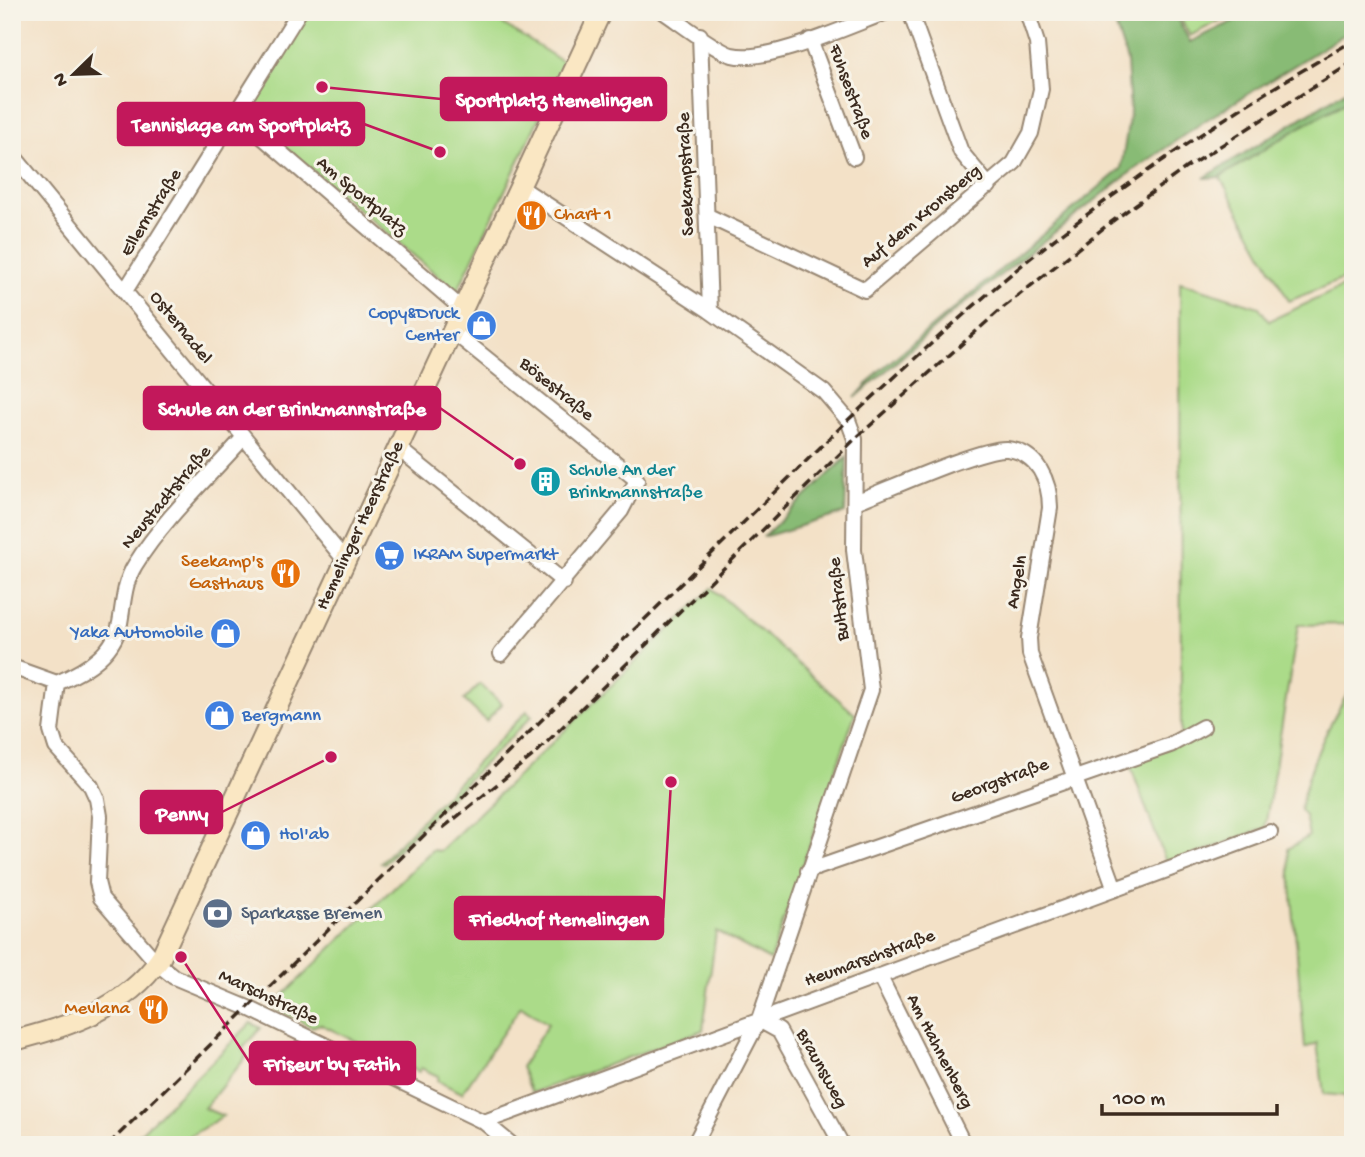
<svg xmlns="http://www.w3.org/2000/svg" width="1365" height="1157" viewBox="0 0 1365 1157" font-family="'Gochi Hand',sans-serif">
  <rect width="100%" height="100%" fill="#f7f3e8"/>
  <filter id="ink" filterUnits="userSpaceOnUse"><feTurbulence type="fractalNoise" baseFrequency=".0143" numOctaves="2"/><feDisplacementMap in="SourceGraphic" scale="14" xChannelSelector="R" yChannelSelector="G"/><feConvolveMatrix kernelMatrix="1 2 1 2 8 2 1 2 1" color-interpolation-filters="sRGB"/></filter>
  <filter id="wash" filterUnits="userSpaceOnUse"><feTurbulence type="fractalNoise" baseFrequency=".00686" numOctaves="4" result="noise"/><feDisplacementMap in="SourceGraphic" scale="28" xChannelSelector="R" yChannelSelector="G"/><feGaussianBlur stdDeviation="1.57" result="paint"/><feColorMatrix in="noise" values="0 0 0 0 0 0 0 0 0 0 0 0 0 0 0 0 0 1.4 0 .05"/><feComposite in="paint" operator="in"/></filter>
  <g filter="url(#wash)">
    <rect width="100%" height="100%" fill="#f3e1c7"/>
    <!-- green -->
    <path fill="#abdb89" stroke="#738254" stroke-width="2" d="M307,12H484L565,63L457,292L243,112Z
      M1177,12H1220L1223,19L1190,36Z
      M1353,98V275L1289,301L1220,177L1302,126Z
      M1180,282L1259,307L1269,321L1353,282V624L1298,625L1265,828L1167,865L1129,762L1181,743Z
      M712,588L855,714L770,960L716,931L703,1030L532,1093L521,1067L548,1024L521,1006L462,1093L437,1081L438,1076L421,1068L419,1072L320,1024L312,1027L271,1007L432,850L440,851Z
      M480,684L502,704L486,721L464,700Z
      M1353,685V1145H1351L1345,1096L1324,1094L1317,1043L1305,1048L1288,849L1309,836L1305,816L1300,810C1309,764 1328,725 1353,685Z
      M527,711L532,716L384,863L381,862Z
      M251,1023L261,1028L242,1049L247,1056L204,1108L223,1116L175,1145H128Z"/>
    <!-- forest -->
    <path fill="#88bb75" stroke="#62724a" stroke-width="2" d="M1111,12H1174L1190,42L1251,13L1306,15L1353,12V29L1203,122L1131,172L950,315L855,398L878,372L1121,169L1130,112L1127,61Z
      M1353,86V98L1302,126L1220,177L1204,178Z
      M847,457L845,513L763,537Z"/>
  </g>
  <g filter="url(#ink)">
    <g fill="none" stroke-linecap="round" stroke-linejoin="round">
      <defs>
        <path id="minor" d="M664,12C679,22 718,52 732,55C767,64 851,25 887,12
          M910,12L961,152L989,186
          M700,35L710,311
          M810,40L854,157
          M237,115L461,308
          M12,154L344,559
          M520,187L710,311L824,392L848,420L855,439L854,550L871,690L759,1020L694,1145
          M708,216L865,290L1014,163L1031,133L1041,89L1037,43L1027,12
          M125,291L299,12
          M451,330L637,480L621,511L501,654
          M398,448L564,582
          M855,502C885,491 981,447 1007,449C1038,452 1050,482 1050,508L1029,638L1030,654L1115,889
          M12,667L57,683
          M57,683L51,731L56,747L91,786L97,799L100,816L97,882L101,898L157,963L174,977L248,1008L484,1122L512,1145
          M57,683C87,670 117,652 121,617C124,598 125,581 135,565C164,518 208,478 244,437
          M808,871L1170,745L1203,727
          M880,977L964,1145
          M759,1020L779,1031L842,1145
          M484,1122L1270,832"/>
        <path id="secondary" d="M12,1041C68,1027 125,1009 160,959L601,12"/>
      </defs>
      <!-- minor casing -->
      <use href="#minor" stroke="#978672" stroke-width="18"/>
      <!-- secondary casing -->
      <use href="#secondary" stroke="#978672" stroke-width="23"/>
      <!-- minor -->
      <use href="#minor" stroke="#fff" stroke-width="14"/>
      <!-- secondary -->
      <use href="#secondary" stroke="#fae7c3" stroke-width="19"/>
      <!-- rail -->
      <path stroke="#3b2a1e" stroke-width="3.5" stroke-dasharray="10 5" stroke-linecap="butt" d="M443,828L536,753L855,439L999,311L1110,223L1187,167L1353,62
        M108,1145L848,420C921,353 994,284 1073,225C1162,158 1256,96 1353,41"/>
    </g>
  </g>
  <!-- icons -->
  <defs>
    <symbol id="restaurant-disc" viewBox="-11 -11 22 22"><circle r="9.5" fill="#e8710a" stroke="#f7f3e8"/><path d="M-5-6h1v4h1v-4h1v4h1v-4h1v5L-1.5 .5V6h-2V.5L-5-1ZM5-6V6H3V1.5H1.5Q1.5-4 5-6Z" fill="#fff"/></symbol>
    <symbol id="shop-disc" viewBox="-11 -11 22 22"><circle r="9.5" fill="#3f7fe0" stroke="#f7f3e8"/><path d="M-5-2.5h2.3a2.7 3.5 0 0 1 5.4 0H5L5.5 6h-11ZM-1.5-2.5h3a1.5 2.3 0 0 0-3 0Z" fill="#fff"/></symbol>
    <symbol id="building-disc" viewBox="-11 -11 22 22"><circle r="9.5" fill="#0f9aa8" stroke="#f7f3e8"/><path d="M-4-6H4V6H1V3H-1V6H-4ZM-2.5-4.3h1.7v1.8h-1.7ZM.8-4.3h1.7v1.8H.8ZM-2.5-1h1.7V.8h-1.7ZM.8-1h1.7V.8H.8Z" fill="#fff"/></symbol>
    <symbol id="supermarket-disc" viewBox="-11 -11 22 22"><circle r="9.5" fill="#3f7fe0" stroke="#f7f3e8"/><path d="M-6-5.5h2.5l.6 2H6L4.5 2H-2.5L-4.4-4H-6ZM-1.5 3.2a1.3 1.3 0 1 0 .1 0ZM3 3.2a1.3 1.3 0 1 0 .1 0Z" fill="#fff"/></symbol>
    <symbol id="bank-disc" viewBox="-11 -11 22 22"><circle r="9.5" fill="#5c6f8a" stroke="#f7f3e8"/><path d="M-6-4H6V4H-6ZM0-2.3a2.3 2.3 0 1 0 0 4.6a2.3 2.3 0 1 0 0-4.6Z" fill="#fff"/></symbol>
  </defs>
  <g fill-rule="evenodd">
    <use href="#restaurant-disc" x="514" y="198" width="35" height="35"/>
    <use href="#shop-disc" x="464" y="308" width="35" height="35"/>
    <use href="#building-disc" x="528" y="464" width="35" height="35"/>
    <use href="#supermarket-disc" x="372" y="538" width="35" height="35"/>
    <use href="#restaurant-disc" x="268" y="556" width="35" height="35"/>
    <use href="#shop-disc" x="208" y="616" width="35" height="35"/>
    <use href="#shop-disc" x="202" y="698" width="35" height="35"/>
    <use href="#shop-disc" x="238" y="818" width="35" height="35"/>
    <use href="#bank-disc" x="200" y="896" width="35" height="35"/>
    <use href="#restaurant-disc" x="136" y="992" width="35" height="35"/>
  </g>
  <g text-anchor="middle" dominant-baseline="central" stroke-width="6" stroke-linejoin="round" paint-order="stroke">
    <!-- street labels -->
    <g font-size="19" fill="#3b2a1e" stroke="#f7f3e8">
      <text transform="translate(850 92) rotate(70)">Fuhsestraße</text>
      <text transform="translate(687 174) rotate(-92)">Seekampstraße</text>
      <text transform="translate(361 197) rotate(40)">Am Sportplatz</text>
      <text transform="translate(152 213) rotate(-58)">Ellernstraße</text>
      <text transform="translate(922 217) rotate(-40)">Auf dem Kronsberg</text>
      <text transform="translate(180 328) rotate(51)">Osternadel</text>
      <text transform="translate(556 390) rotate(39)">Bösestraße</text>
      <text transform="translate(167 498) rotate(-50)">Neustadtstraße</text>
      <text transform="translate(361 526) rotate(-65)">Hemelinger Heerstraße</text>
      <text transform="translate(1018 582) rotate(-80)">Angeln</text>
      <text transform="translate(840 599) rotate(-96)">Bultstraße</text>
      <text transform="translate(1000 782) rotate(-20)">Georgstraße</text>
      <text transform="translate(870 959) rotate(-20)">Heumarschstraße</text>
      <text transform="translate(268 998) rotate(25)">Marschstraße</text>
      <text transform="translate(939 1052) rotate(63)">Am Hahnenberg</text>
      <text transform="translate(821 1069) rotate(61)">Braunsweg</text>
    </g>
    <!-- food labels -->
    <g font-size="19" fill="#c56008" stroke="#f7f3e8" text-anchor="end">
      <text x="554" y="215" text-anchor="start">Chart 1</text>
      <text x="263" y="562">Seekamp's<tspan x="263" dy="22">Gasthaus</tspan></text>
      <text x="130" y="1009">Mevlana</text>
    </g>
    <!-- shop labels -->
    <g font-size="19" fill="#366cbe" stroke="#f7f3e8" text-anchor="start">
      <text x="459" y="314" text-anchor="end">Copy&amp;Druck<tspan x="459" dy="22">Center</tspan></text>
      <text x="413" y="555">IKRAM Supermarkt</text>
      <text x="203" y="633" text-anchor="end">Yaka Automobile</text>
      <text x="242" y="716">Bergmann</text>
      <text x="279" y="835">Hol'ab</text>
    </g>
    <!-- culture labels -->
    <g font-size="19" fill="#0d838f" stroke="#f7f3e8" text-anchor="start">
      <text x="569" y="471">Schule An der<tspan x="569" dy="22">Brinkmannstraße</tspan></text>
    </g>
    <!-- service labels -->
    <g font-size="19" fill="#4e5e75" stroke="#f7f3e8" text-anchor="start">
      <text x="241" y="914">Sparkasse Bremen</text>
    </g>
  </g>
  <!-- callouts -->
  <path fill="none" stroke="#c2185b" stroke-width="2.5" d="M322 87L441 99M440 152L364 124M520 464L440 408M331 757L222 812M671 782L663 918M181 957L250 1063"/>
  <g fill="#c2185b" stroke="#f7f3e8" stroke-width="2.5">
    <circle cx="322" cy="87" r="7"/>
    <circle cx="440" cy="152" r="7"/>
    <circle cx="520" cy="464" r="7"/>
    <circle cx="331" cy="757" r="7"/>
    <circle cx="671" cy="782" r="7"/>
    <circle cx="181" cy="957" r="7"/>
  </g>
  <g fill="#c2185b" stroke="#c2185b" stroke-width="2.5">
    <rect x="441" y="78" width="225" height="42" rx="7"/>
    <rect x="118" y="103" width="246" height="42" rx="7"/>
    <rect x="144" y="387" width="296" height="42" rx="7"/>
    <rect x="141" y="791" width="81" height="42" rx="7"/>
    <rect x="455" y="897" width="208" height="42" rx="7"/>
    <rect x="250" y="1042" width="165" height="42" rx="7"/>
  </g>
  <g font-size="21" text-anchor="middle" font-weight="bold" fill="#fff">
    <text x="554" y="106">Sportplatz Hemelingen</text>
    <text x="241" y="131">Tennislage am Sportplatz</text>
    <text x="292" y="415">Schule an der Brinkmannstraße</text>
    <text x="182" y="820">Penny</text>
    <text x="559" y="925">Friedhof Hemelingen</text>
    <text x="332" y="1070">Friseur by Fatih</text>
  </g>
  <!-- margin -->
  <rect width="1365" height="1157" fill="none" stroke="#f7f3e8" stroke-width="42"/>
  <!-- north arrow -->
  <g transform="translate(74 74) rotate(247)" stroke="#f7f3e8" stroke-width="5" paint-order="stroke">
  <path d="M0-5L12 26L0 18L-12 26Z" fill="#3b2a1e"/>
  <text y="-10" font-size="19" font-weight="bold" text-anchor="middle" fill="#3b2a1e">N</text>
  </g>
  <!-- scale -->
  <path d="M1102 1104v10h175v-10" fill="none" stroke="#3b2a1e" stroke-width="3.5"/>
  <text x="1113" y="1104" font-size="21" fill="#3b2a1e" stroke="#f7f3e8" stroke-width="5" paint-order="stroke">100 m</text>
</svg>
